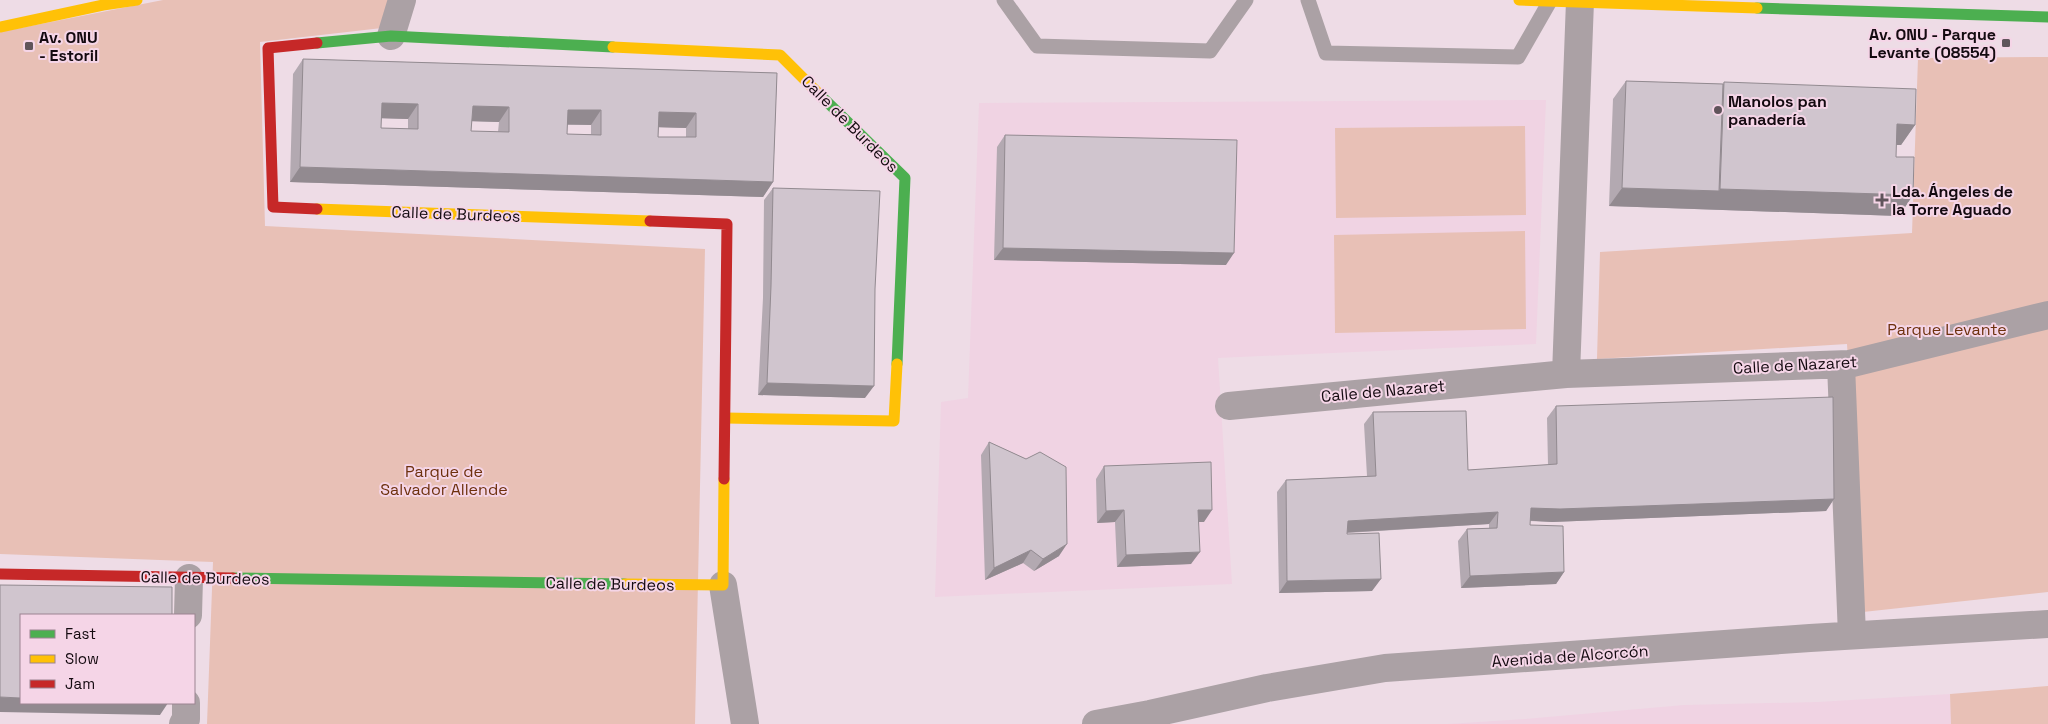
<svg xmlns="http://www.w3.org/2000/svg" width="2048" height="724" viewBox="0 0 2048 724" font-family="'Space Grotesk',sans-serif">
  <rect width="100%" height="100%" fill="#eedce6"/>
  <!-- built -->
  <path fill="#f0d3e3" d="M1546,100L1536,344L1218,358L1232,584L935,597L941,402L968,398L979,103Z
    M1950,694L1952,724H1448L1525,719L1684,705L1818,702Z"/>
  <!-- green -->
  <path fill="#e8c0b6" d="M163,0H396L382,28L260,42L265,226L705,249L695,724H207L213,562L0,554V32Z
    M2048,57V592L1863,612L1847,344L1597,359L1600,252L1912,233L1918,58Z
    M1525,126L1526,215L1336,218L1335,128Z
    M1525,231L1526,329L1335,333L1334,235Z
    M2048,686V724H1951L1950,694Z"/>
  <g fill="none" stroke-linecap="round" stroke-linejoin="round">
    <!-- lane -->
    <path stroke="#aba1a5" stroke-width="15" d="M1004,0L1037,46L1210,51L1246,0
      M1308,0L1326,53L1518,57L1550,1"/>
    <!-- street -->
    <path stroke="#aba1a5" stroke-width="28" d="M391,36L402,0
      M1841,365L1852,635
      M1566,374L1580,1
      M1229,406L1566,374L1849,364L2048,315
      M723,585L745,724
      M188,615L189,578
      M183,724L186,719V703
      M1096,724L1150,714L1267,688L1385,668L1810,638L2048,624"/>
    <!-- fast -->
    <path stroke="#4caf50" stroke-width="11" d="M1757,8L2048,17
      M317,43L391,36L613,47
      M820,95L905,178L897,364
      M233,578L625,584"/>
    <!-- slow -->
    <path stroke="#ffc107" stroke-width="11" d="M1519,0L1757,8
      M0,27L103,5L137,0
      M613,47L780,55L820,95
      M317,209L650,221
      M726,418L894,421L897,364
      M625,584L723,585L724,479"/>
    <!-- jam -->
    <path stroke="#c62828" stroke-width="11" d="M317,209L273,207L268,48L317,43
      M650,221L727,224L724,479
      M0,574L233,578"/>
  </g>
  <!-- wall -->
  <path fill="#b3a9b1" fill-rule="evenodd" d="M303,59L777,73L773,182L763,197L290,182L293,74ZM381,118L408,119V129L381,128ZM472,121L499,122L498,132L471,131ZM567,125H591V134H567ZM659,127L686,128V137H658Z
    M1626,81L1723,84L1724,82L1915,125L1901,145H1896V157L1913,195L1899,216L1609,206L1613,99Z
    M1005,135L1226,265L994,260L997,147Z
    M773,188L865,398L758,395L763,298L764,200Z
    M1556,406L1834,499L1826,511L1552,522L1530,521V525L1564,572L1556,584L1461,588L1458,541L1467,529L1489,528V524L1347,533V534L1372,591L1279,593L1277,492L1286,480L1367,476L1364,424L1373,412L1468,470L1548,465L1547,418Z
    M989,442L1026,459L1059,556L1034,571L1023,563L985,580L981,455Z
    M1104,466L1204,522H1199L1191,564L1117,567L1115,522L1097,523L1096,479Z"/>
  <!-- shaded-wall -->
  <path fill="#928a90" d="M382,103L418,104L408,119L372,118Z
    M473,106L509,107L499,122L463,121Z
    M568,110H601L591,125L557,124Z
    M659,112L696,113L686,128L649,127Z
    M1897,124L1915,125L1901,145H1883Z
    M300,167L773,182L763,197L290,182Z
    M1622,188L1719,191L1720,189L1913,195L1899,216L1609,206Z
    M1003,248L1234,253L1226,265L994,260Z
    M767,383L874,386L865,398L758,395Z
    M1834,499L1826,511L1552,522L1522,520L1531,508Z
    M1124,510L1115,522L1097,523L1106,511Z
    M1198,510H1212L1204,522H1190Z
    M1498,512L1489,524L1339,533L1348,521Z
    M1067,544L1059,556L1034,571L1043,559Z
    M1031,550L1023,563L985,580L994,568Z
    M1200,552L1191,564L1117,567L1126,555Z
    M1564,572L1556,584L1461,588L1470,576Z
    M1381,579L1372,591L1279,593L1287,581Z
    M0,697L21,698V703H168L160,715L0,712Z"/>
  <!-- building -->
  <path fill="#d0c5ce" stroke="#928a90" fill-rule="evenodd" d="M303,59L777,73L773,182L300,167ZM382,103L418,104V129L381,128ZM473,106L509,107V132L471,131ZM568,110H601V135L567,134ZM659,112L696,113V137H658Z
    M1626,81L1723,84L1719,191L1622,188Z
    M1724,82L1916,89L1915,125L1897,124L1896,157H1914L1913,195L1720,189Z
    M1005,135L1237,140L1234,253L1003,248Z
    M773,188L880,191L875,289L874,386L767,383L771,286Z
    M1833,397L1834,499L1560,509L1531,508L1530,525L1563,526L1564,572L1470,576L1467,529L1497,528L1498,512L1348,521L1347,534L1379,533L1381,579L1287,581L1286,480L1376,476L1373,412L1466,411L1468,470L1557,464L1556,406Z
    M989,442L1026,459L1040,452L1066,467L1067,544L1043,559L1031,550L994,568Z
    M1211,462L1212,510H1198L1200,552L1126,555L1124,510L1106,511L1104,466Z
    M0,585L172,587V615H21V698L0,697Z"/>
  <!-- markers -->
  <g fill="#60545b" stroke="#f5d5e7" stroke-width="2">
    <rect x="2001" y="38" width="10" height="10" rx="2.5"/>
    <rect x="24" y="41" width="10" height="10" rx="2.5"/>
    <circle cx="1718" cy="110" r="5"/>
    <path d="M1879.5 192.5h5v5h5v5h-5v5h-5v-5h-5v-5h5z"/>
  </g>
  <g text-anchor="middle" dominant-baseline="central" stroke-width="4" stroke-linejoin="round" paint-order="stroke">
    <!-- poi labels -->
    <g font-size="16" font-weight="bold" fill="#140a10" stroke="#f5d5e7" text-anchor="start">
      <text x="1996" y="34" text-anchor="end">Av. ONU - Parque<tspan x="1996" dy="18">Levante (08554)</tspan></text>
      <text x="39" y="37">Av. ONU<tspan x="39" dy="18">- Estoril</tspan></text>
      <text x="1728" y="101">Manolos pan<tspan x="1728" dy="18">panadería</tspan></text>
      <text x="1892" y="191">Lda. Ángeles de<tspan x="1892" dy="18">la Torre Aguado</tspan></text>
    </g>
    <!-- street labels -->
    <g font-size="16" fill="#140a10" stroke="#f5d5e7">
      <text transform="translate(850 124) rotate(45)">Calle de Burdeos</text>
      <text transform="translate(456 214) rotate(2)">Calle de Burdeos</text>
      <text transform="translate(1795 365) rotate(-3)">Calle de Nazaret</text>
      <text transform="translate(1383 391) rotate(-5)">Calle de Nazaret</text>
      <text transform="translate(205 578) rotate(1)">Calle de Burdeos</text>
      <text transform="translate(610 584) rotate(1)">Calle de Burdeos</text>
      <text transform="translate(1570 656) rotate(-4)">Avenida de Alcorcón</text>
    </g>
    <!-- park labels -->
    <g font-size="16" fill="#6d300d" stroke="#f5d5e7">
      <text x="1947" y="329">Parque Levante</text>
      <text x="444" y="471">Parque de<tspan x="444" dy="18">Salvador Allende</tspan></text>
    </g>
  </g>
  <!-- legend -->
  <rect x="20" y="614" width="175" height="90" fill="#f5d5e7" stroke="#9b8491"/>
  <rect x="30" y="630" width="25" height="8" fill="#4caf50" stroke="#9b8491"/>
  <text x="65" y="639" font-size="15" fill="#140a10">Fast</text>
  <rect x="30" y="655" width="25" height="8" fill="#ffc107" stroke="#9b8491"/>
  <text x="65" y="664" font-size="15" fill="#140a10">Slow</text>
  <rect x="30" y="680" width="25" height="8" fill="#c62828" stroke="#9b8491"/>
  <text x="65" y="689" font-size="15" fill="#140a10">Jam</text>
</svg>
